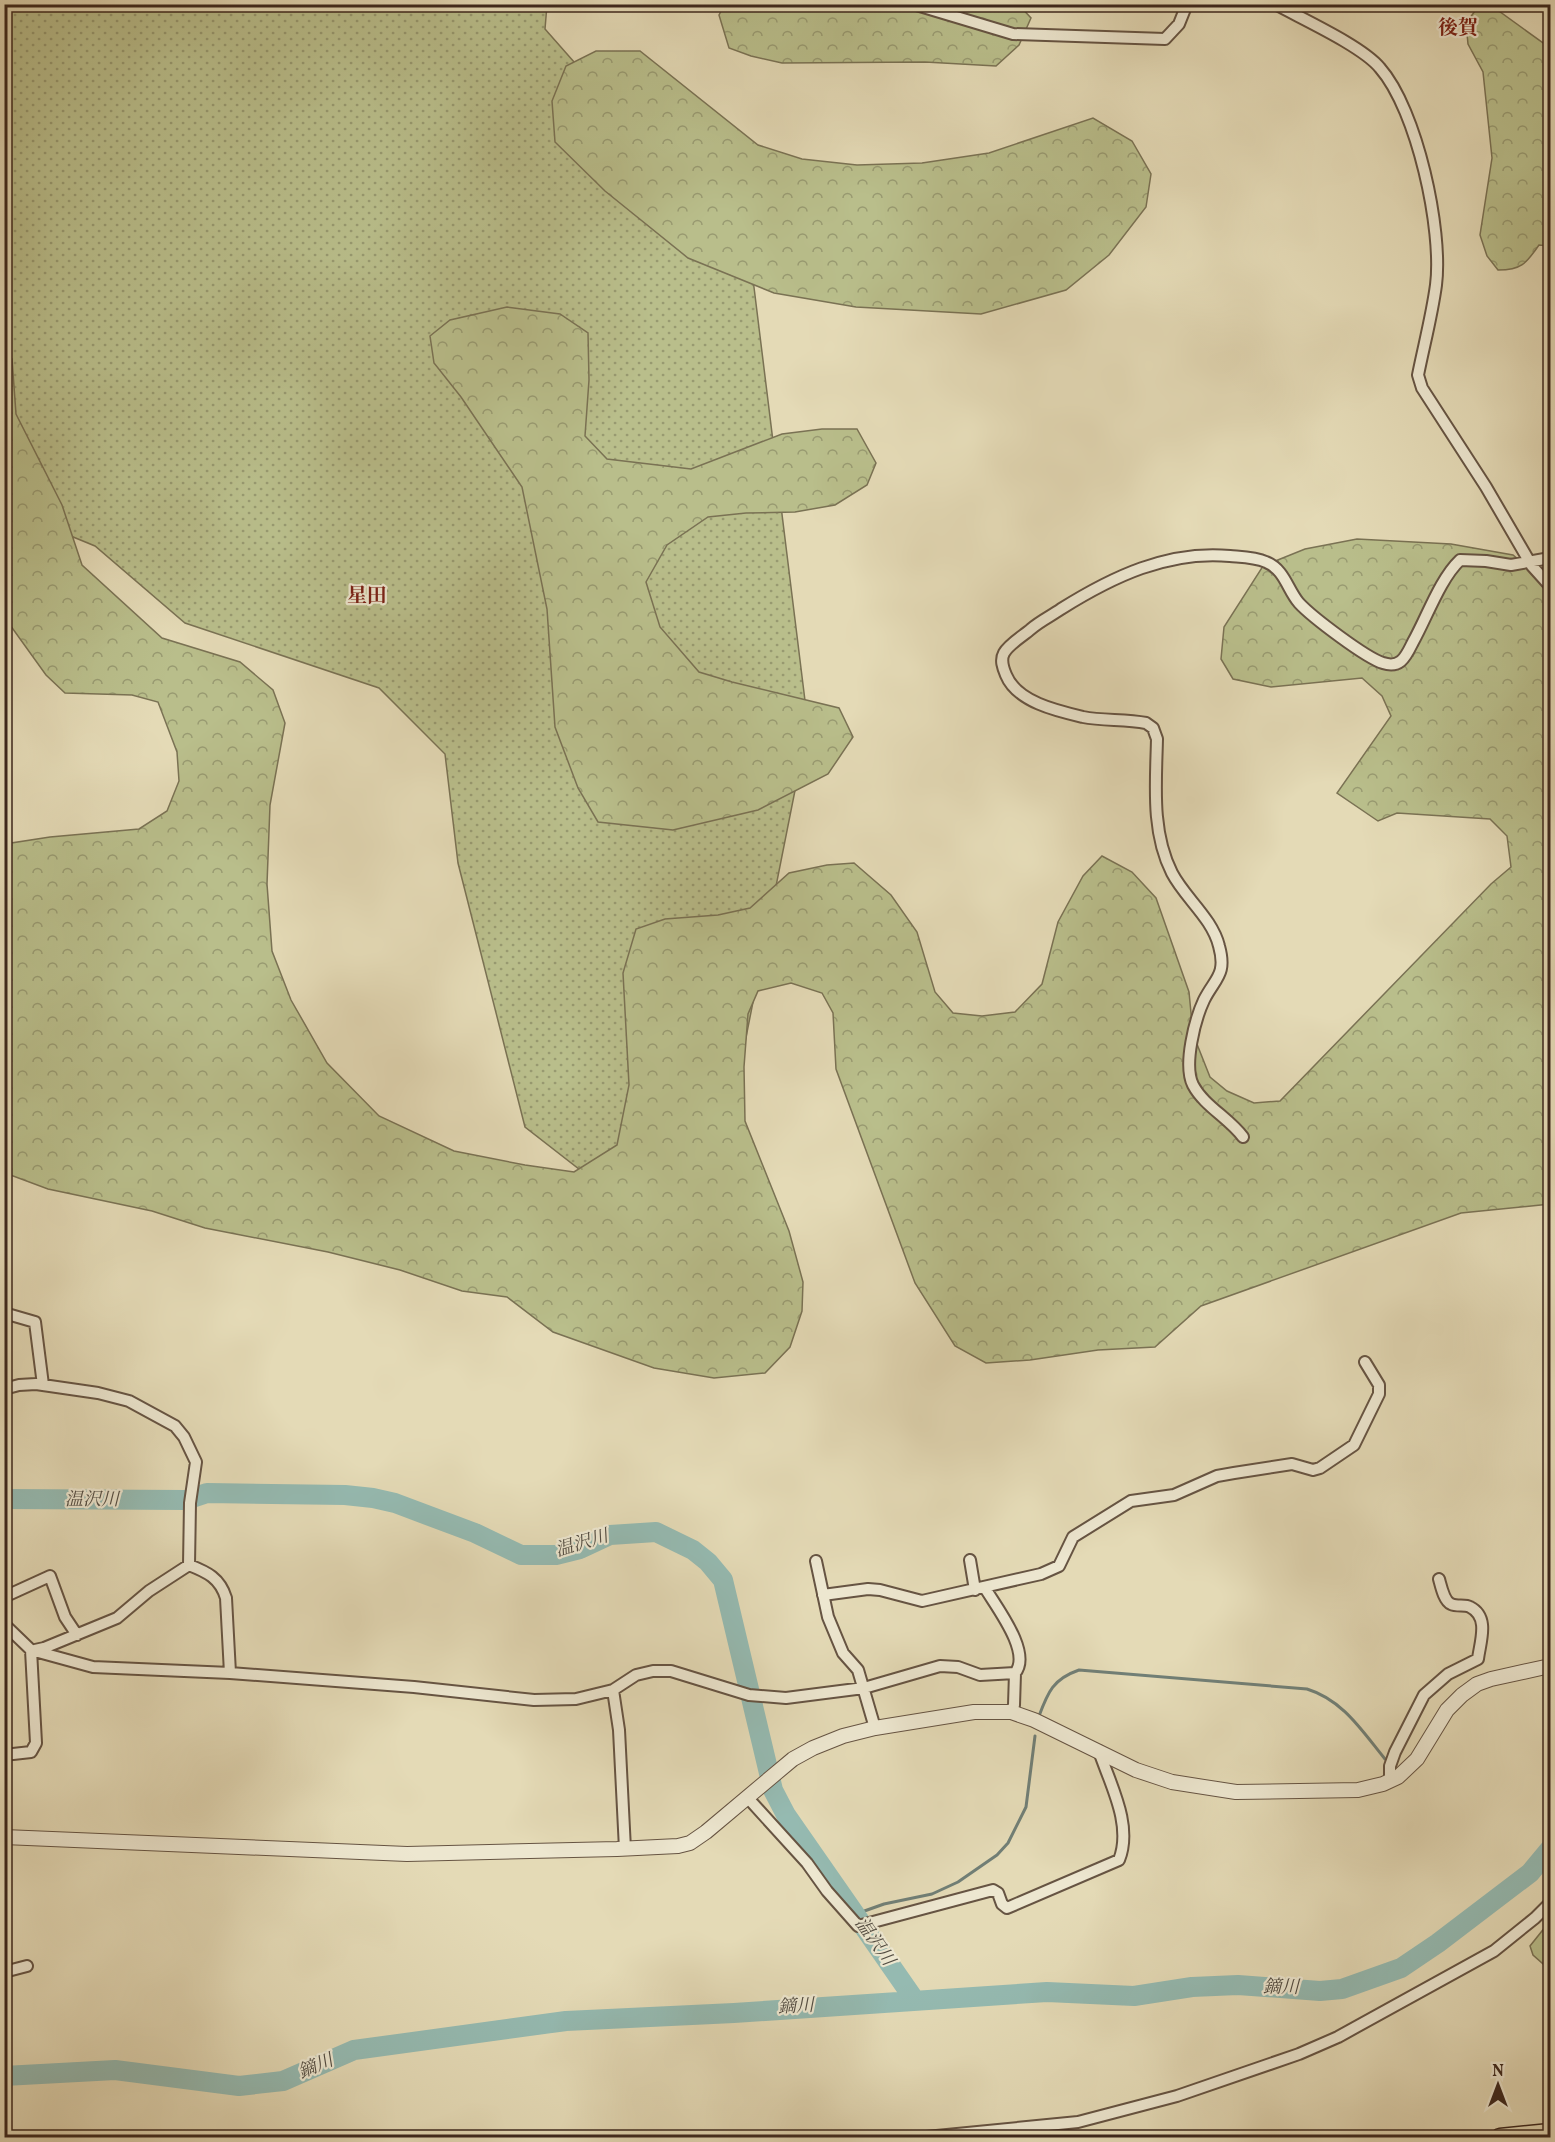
<svg xmlns="http://www.w3.org/2000/svg" width="1555" height="2142" viewBox="0 0 1555 2142" font-family="Vollkorn,'Noto Serif JP',serif">
  <defs>
    <pattern id="grass-dots" width="8" height="8" patternUnits="userSpaceOnUse" patternTransform="scale(1.5)"><rect width="8" height="8" fill="#b9be8b"/><path d="M2 2h.1M6 6h.1" fill="none" stroke="#989a71" stroke-width="1.8" stroke-linecap="round"/></pattern>
    <pattern id="forest-crowns" width="20" height="18" patternUnits="userSpaceOnUse" patternTransform="scale(1.5)"><rect width="20" height="18" fill="#b9be8b"/><path d="M2 6a3 3 0 1 1 6 0M12 15a3 3 0 1 1 6 0" fill="none" stroke="#989a71"/></pattern>
  </defs>
  <rect width="100%" height="100%" fill="#e4dab6"/>
  <filter id="stains"><feTurbulence type="fractalNoise" baseFrequency=".00333" numOctaves="4"/><feColorMatrix values="0 0 0 0 .2 0 0 0 0 .09 0 0 0 0 .02 0 0 0 .5 -.17"/></filter>
  <radialGradient id="worn" r=".72"><stop offset=".6" stop-color="#630" stop-opacity="0"/><stop offset="1" stop-color="#630" stop-opacity=".3"/></radialGradient>
  <!-- grass -->
  <path fill="url(#grass-dots)" stroke="#7a7254" stroke-width="1.5" d="M4,5H547L545,29L751,263L808,725L701,1264L525,1127L458,863L445,754L379,688L185,623L95,546L5,509Z"/>
  <!-- forest -->
  <path fill="url(#forest-crowns)" stroke="#7a7254" stroke-width="1.5" d="M725,4H1018L1031,18L1019,45L996,66L925,62L782,63L751,56L729,48L719,15Z
    M1478,7L1496,9L1550,48V246L1539,245C1526,264 1521,270 1498,270L1487,256L1480,235L1492,158L1483,72L1468,44L1466,23Z
    M596,51H640L758,145L802,159L857,165L922,163L989,153L1093,118L1132,141L1151,174L1146,207L1109,255L1066,290L981,314L856,307L774,293L688,258L605,191L555,142L552,101L566,66Z
    M507,307L560,314L588,333L589,380L585,436L607,459L691,469L782,434L822,429H857L876,463L867,485L835,505L795,512L746,513L708,517L667,545L646,582L660,627L699,672L732,682L839,708L853,737L828,774L758,810L673,830L598,822L578,788L555,727L547,609L522,487L461,397L434,363L430,336L450,320Z
    M4,347L12,359L16,414L62,505L82,565L162,638L240,662L273,690L285,723L270,805L267,884L272,951L291,1000L327,1063L379,1116L454,1151L525,1165L574,1172L617,1145L629,1085L623,973L636,929L665,919L718,915L750,908L789,873L827,865L854,863L891,895L917,932L935,992L953,1013L982,1016L1015,1012L1042,984L1058,922L1083,876L1102,856L1132,872L1156,898L1189,992L1193,1034L1210,1077L1227,1091L1254,1103L1280,1101L1491,884L1511,867L1507,836L1490,819L1397,813L1378,821L1337,793L1391,716L1382,696L1362,678L1271,687L1233,679L1221,659L1224,627L1263,566L1305,549L1357,539L1451,544L1513,555L1550,586V1204L1461,1213L1201,1306L1155,1347L1098,1350L1030,1360L986,1363L955,1346L915,1283L836,1069L833,1013L822,993L791,983L758,991L748,1014L744,1067L745,1121L789,1231L803,1282L802,1311L790,1347L765,1373L714,1378L654,1368L553,1332L507,1297L462,1291L400,1270L328,1252L205,1228L152,1211L48,1189L5,1173V844L50,837L139,829L167,811L179,781L177,752L158,702L132,695L65,693L46,675L5,618Z"/>
  <!-- pitch -->
  <path fill="#b9be8b" stroke="#7a7254" stroke-width="1.5" d="M1550,1921V1970L1533,1955L1530,1946Z"/>
  <g fill="none" stroke-linecap="round" stroke-linejoin="round">
    <!-- stream -->
    <path stroke="#717f76" stroke-width="3" d="M1039,1716C1048,1692 1053,1679 1079,1670L1307,1689C1343,1700 1362,1731 1385,1759
      M856,1914L884,1904L932,1894L958,1882L997,1855L1008,1843L1026,1807L1035,1736"/>
    <!-- river -->
    <path stroke="#95bab1" stroke-width="20" d="M4,1499L186,1500L207,1493L345,1495L373,1498L395,1503L475,1533L521,1555H556L580,1549L610,1535L656,1532L693,1550L708,1562L723,1580L773,1790L786,1815L914,1999
      M4,2076L115,2070L239,2086L283,2081L354,2050L566,2021L734,2013L1047,1992L1134,1996L1192,1987L1238,1985L1320,1991L1342,1989L1401,1968L1438,1943L1530,1873L1550,1849"/>
    <defs>
      <path id="minor" d="M913,4L1013,34L1165,39L1179,24L1187,4
        M1275,4C1302,19 1362,46 1380,68C1417,110 1443,230 1436,285C1432,315 1424,345 1418,375L1422,388L1486,487L1532,566L1550,586
        M1243,1137C1229,1118 1204,1106 1193,1085C1183,1065 1195,1019 1204,1000C1215,978 1227,975 1219,946C1212,918 1185,898 1172,873C1151,832 1156,783 1157,739L1153,728L1146,723C1125,719 1103,721 1083,717C1057,711 1017,702 1006,675C1003,668 1000,660 1004,653C1009,644 1023,636 1031,629C1040,621 1051,616 1061,609C1112,577 1168,550 1230,556C1241,557 1255,557 1266,562C1285,570 1287,589 1299,603C1312,617 1366,658 1383,663C1389,665 1396,665 1401,661C1406,657 1410,648 1413,642C1427,617 1440,579 1460,560L1486,561L1511,565L1550,558
        M4,1313L35,1322L43,1385
        M4,1389L19,1385L36,1384L98,1393L129,1401L175,1426L184,1437L196,1462L190,1503L189,1565L149,1591L117,1618L44,1648L35,1650
        M970,1560L975,1590
        M816,1561L828,1617L843,1653L858,1670L875,1728
        M189,1565C207,1572 220,1578 226,1598L230,1673
        M823,1595L868,1589L880,1590L922,1601L1041,1574L1059,1566L1073,1537L1131,1501L1174,1495L1217,1476L1234,1473L1292,1464L1313,1470L1320,1468L1354,1445L1379,1394V1385L1365,1362
        M4,1597L50,1576L65,1617L77,1635
        M4,1624L31,1650L93,1667L230,1673L414,1687L534,1700L576,1699L613,1690L636,1675L653,1671H671L749,1695L786,1698L864,1688L940,1666L958,1667L980,1675L1015,1673C1032,1653 997,1608 985,1588
        M613,1690L619,1730L625,1849
        M1011,1712L1014,1705L1015,1673
        M4,1755L31,1752L36,1743L31,1650
        M1390,1781V1766L1395,1752L1424,1695L1448,1674L1478,1659C1480,1642 1490,1617 1470,1607C1465,1604 1457,1607 1451,1604C1444,1601 1441,1586 1439,1579
        M747,1797L807,1863L827,1891L858,1926L993,1890L998,1893L1002,1904L1007,1908L1119,1860C1133,1825 1110,1784 1099,1751
        M4,1972L27,1966
        M916,2138L1078,2122L1177,2096L1299,2054L1338,2037L1494,1951L1535,1918L1550,1903"/>
      <path id="tertiary" d="M4,1837L407,1854L617,1849L678,1846L690,1843L706,1832L793,1759L813,1748L843,1736L875,1728L974,1712H1011L1034,1720L1136,1770L1172,1782L1236,1792L1358,1790L1383,1784L1398,1777L1417,1759L1447,1710L1462,1695L1477,1684L1491,1679L1550,1666"/>
      <path id="trunk" d="M1500,2138L1550,2133"/>
    </defs>
    <!-- minor casing -->
    <use href="#minor" stroke="#665443" stroke-width="14"/>
    <!-- tertiary casing -->
    <use href="#tertiary" stroke="#665443" stroke-width="16"/>
    <!-- trunk casing -->
    <use href="#trunk" stroke="#3c271d" stroke-width="21"/>
    <!-- minor -->
    <use href="#minor" stroke="#ede7d0" stroke-width="10"/>
    <!-- tertiary -->
    <use href="#tertiary" stroke="#ede7d0" stroke-width="14"/>
    <!-- trunk -->
    <use href="#trunk" stroke="#e4dab6" stroke-width="18"/>
  </g>
  <g text-anchor="middle" dominant-baseline="central" stroke-width="4.5" stroke-linejoin="round" paint-order="stroke">
    <!-- water labels -->
    <g font-size="18" font-style="italic" fill="#524c42" stroke="#ede7d0">
      <text x="92" y="1500">温沢川</text>
      <text transform="translate(582 1544) rotate(-17)">温沢川</text>
      <text transform="translate(874 1942) rotate(55)">温沢川</text>
      <text transform="translate(1281 1988) rotate(1)">鏑川</text>
      <text transform="translate(796 2007) rotate(-3)">鏑川</text>
      <text transform="translate(316 2067) rotate(-23)">鏑川</text>
    </g>
    <!-- quarter labels -->
    <g font-size="20" font-weight="bold" fill="#7a1f14" stroke="#ede7d0">
      <text x="1458" y="29">後賀</text>
      <text x="367" y="597">星田</text>
    </g>
  </g>
  <!-- margin -->
  <rect width="1555" height="2142" fill="none" stroke="#e4dab6" stroke-width="24"/>
  <rect x="6" y="6" width="1543" height="2130" fill="none" stroke="#3c271d" stroke-width="3"/>
  <rect x="12" y="12" width="1531" height="2118" fill="none" stroke="#3c271d" stroke-width="1.5"/>
  <!-- north arrow -->
  <g transform="translate(1498 2085)" stroke="#ede7d0" stroke-width="4.5" paint-order="stroke">
  <path d="M0-4.5L10 22L0 15L-10 22Z" fill="#3c271d"/>
  <text y="-9" font-size="16" font-weight="bold" text-anchor="middle" fill="#3c271d">N</text>
  </g>
  <rect width="100%" height="100%" filter="url(#stains)"/>
  <rect width="100%" height="100%" fill="url(#worn)"/>
</svg>
